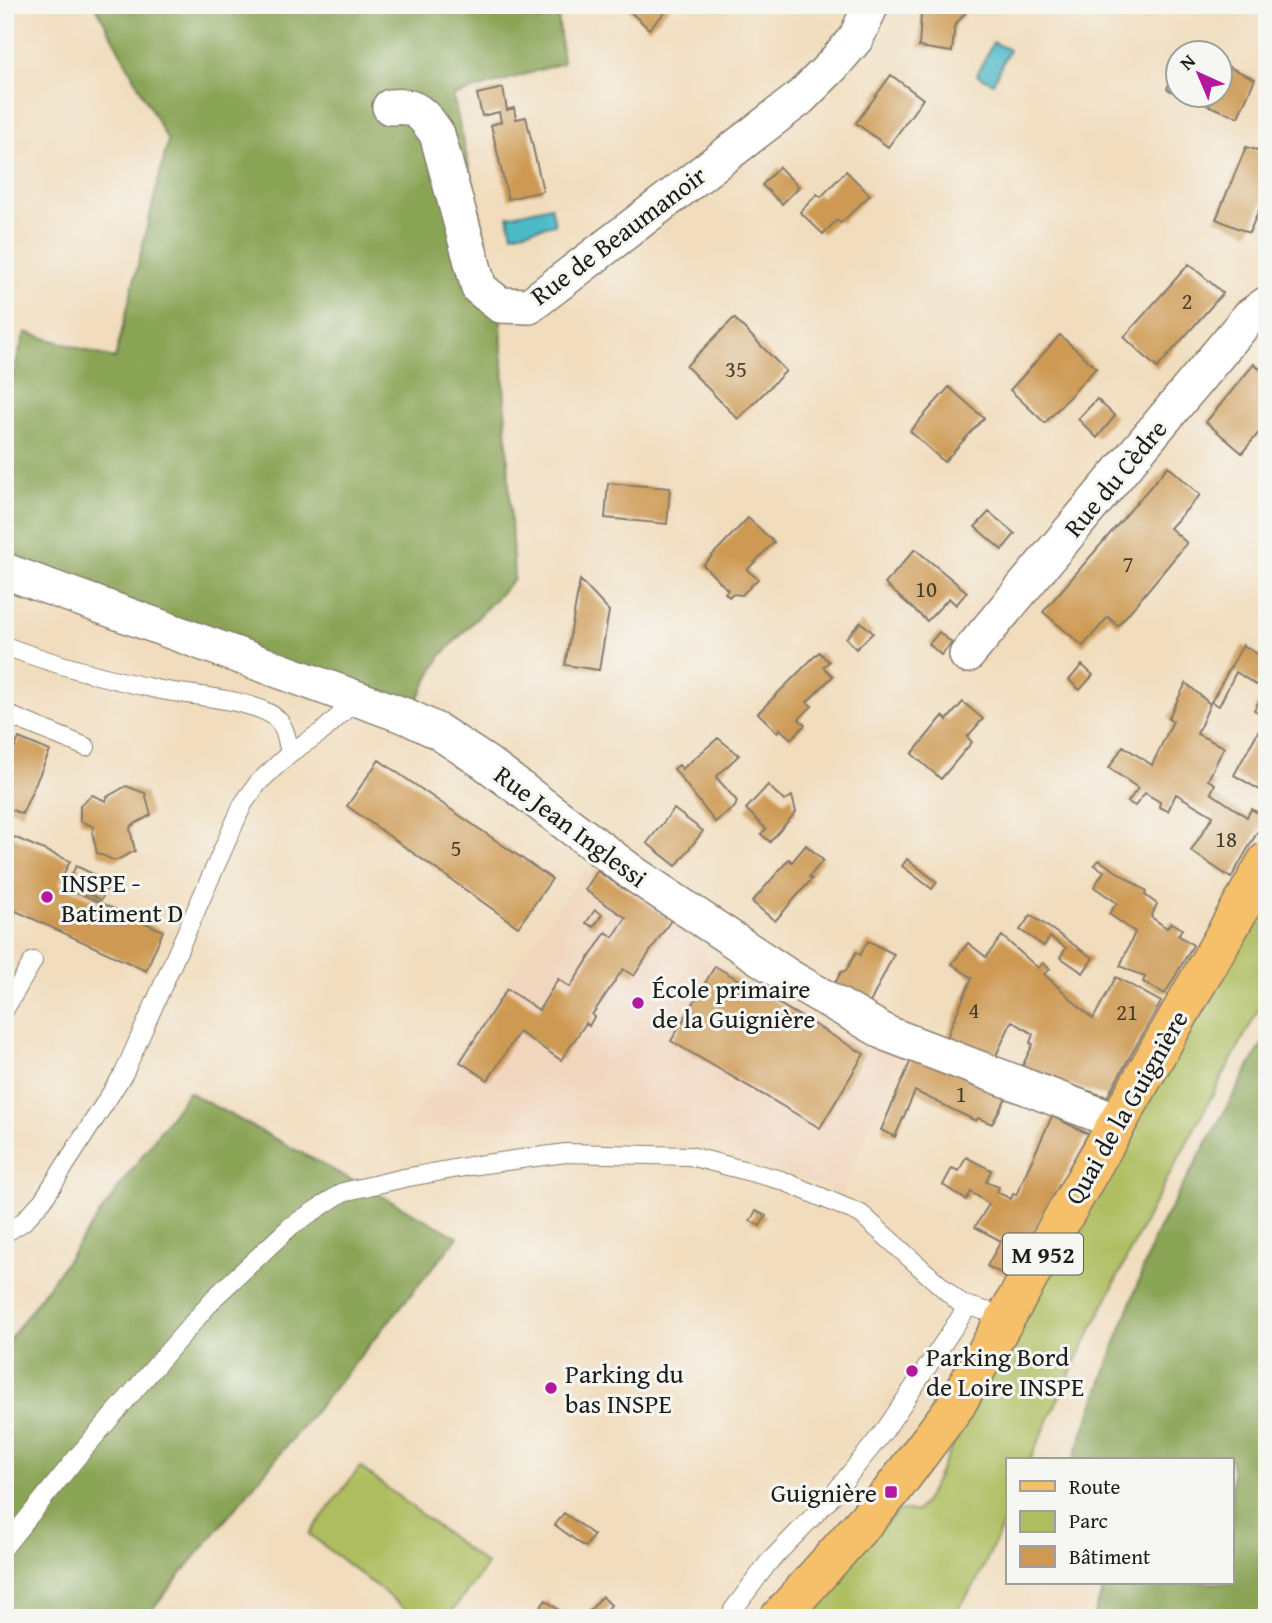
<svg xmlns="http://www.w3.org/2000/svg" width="1272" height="1623" viewBox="0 0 1272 1623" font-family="'Gentium Book Plus',serif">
  <rect width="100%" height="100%" fill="#f6f6f2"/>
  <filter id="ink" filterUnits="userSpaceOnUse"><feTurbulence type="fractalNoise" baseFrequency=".0143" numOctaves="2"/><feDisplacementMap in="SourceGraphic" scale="14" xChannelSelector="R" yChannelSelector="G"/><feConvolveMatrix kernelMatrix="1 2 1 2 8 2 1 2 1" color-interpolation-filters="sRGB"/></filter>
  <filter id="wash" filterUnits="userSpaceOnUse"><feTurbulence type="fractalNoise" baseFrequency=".00686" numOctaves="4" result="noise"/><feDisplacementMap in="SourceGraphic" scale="28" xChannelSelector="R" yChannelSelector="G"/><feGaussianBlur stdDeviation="1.57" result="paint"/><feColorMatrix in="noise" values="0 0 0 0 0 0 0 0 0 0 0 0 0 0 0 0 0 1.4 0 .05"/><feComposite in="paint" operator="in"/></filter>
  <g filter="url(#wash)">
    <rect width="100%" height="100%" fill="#f1ddbd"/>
    <!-- built -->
    <path fill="#f1d5bd" d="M593,857L673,918L708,959L862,1048L906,1046L841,1194L660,1124L404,1130Z"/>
    <!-- green -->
    <path fill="#aebd5f" stroke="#656c3e" stroke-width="2" d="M1267,887V994L1151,1209L1066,1382L1030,1460H1008V1514L977,1581L952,1618H798L898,1511H917L926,1500L953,1445Z
      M360,1467L487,1565L447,1618H417L309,1534Z"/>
    <!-- forest -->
    <path fill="#8aa456" stroke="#536039" stroke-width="2" d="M95,5H557L563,63L453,96L500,305L514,579L441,656L408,717L5,571V401L25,332L115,359L168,141Z
      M1267,1035V1618H1092L1106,1583H1232V1460H1073L1156,1234Z
      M188,1092L458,1237L145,1618H5V1346Z"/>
    <!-- water -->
    <path fill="#4dbac7" stroke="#346b72" stroke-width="2" d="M993,42L1009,50L993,83L977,75Z
      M551,206L555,224L512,234L508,216Z"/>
    <g id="blocks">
      <!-- building -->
      <path fill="#ce9a52" d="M534,5H545L547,16L535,18Z
        M623,5H672L649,29Z
        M920,5H981L977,10L972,5L955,25L952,52L919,47L921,15L917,11Z
        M1177,63V94L1167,89Z
        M1220,63L1255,79L1238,117L1178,94H1220Z
        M891,75L923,99L888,147L856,123Z
        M503,88L507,110L514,108L516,119L526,117L543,191L508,199L491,125L501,122L499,112L482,116L477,94Z
        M1260,145L1267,148V192L1249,233L1216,219L1246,147L1257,150Z
        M779,167L799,187L782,204L762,185Z
        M846,171L870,195L841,223L837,220L823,234L800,212L817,194L821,197Z
        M1189,264L1223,293L1157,368L1124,337Z
        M734,318L786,371L738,419L686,366Z
        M1060,335L1096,368L1045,423L1010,390Z
        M1254,364L1267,375V423L1242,453L1206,422Z
        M949,387L984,418L944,462L910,431Z
        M1097,399L1115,416L1097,438L1078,419Z
        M1168,466L1200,495L1170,528L1187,543L1118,626L1108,617L1083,646L1043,612Z
        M608,483L670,488L667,524L605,518Z
        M989,512L1015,534L1002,550L975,527Z
        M748,518L774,542L747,570L758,579L742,595L732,594L729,597L725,593L728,590L703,565Z
        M915,549L967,592L956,605L949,598L927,621L885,584Z
        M580,580L609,611L599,670L565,665Z
        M861,622L873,633L856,649L846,638Z
        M939,632L952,643L941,655L929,644Z
        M1243,645L1267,660V665L1256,685L1236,672L1219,706L1211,702Z
        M819,652L829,662L823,667L833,676L807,702L812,706L799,719L805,725L791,739L780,729L777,732L758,713Z
        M1082,665L1093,675L1080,690L1069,680Z
        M1186,683L1210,704L1197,734L1224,747L1208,780L1215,784L1211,793L1247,817L1251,809L1266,817L1231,878L1191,851L1213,816L1176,794L1168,811L1159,807L1160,802L1145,793L1135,806L1128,802L1138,788L1109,768L1123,746L1152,765L1173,721L1168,719Z
        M1267,688V794L1234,775L1266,717L1254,710Z
        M963,702L983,719L967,737L972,742L941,779L912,754L943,716L947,720Z
        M19,738L50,751L22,814L5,807V770Z
        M718,738L739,755L716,777L737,801L735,807L715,822L674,769L679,765L682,769Z
        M379,760L552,879L518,927L347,806Z
        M768,785L784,801L792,796L796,812L770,842L761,834L766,829L746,809Z
        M126,786L145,793L151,815L131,826L130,829L135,851L115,861L97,853L92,832L94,827L80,821V805L92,795L106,801L107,797Z
        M674,809L703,831L676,866L647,843Z
        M9,835L70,861L59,884L163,931L146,971L14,910L5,928V844Z
        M806,845L823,860L809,877L812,879L775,921L752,902L789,859L792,862Z
        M907,859L937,882L932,889L902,866Z
        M1099,860L1146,891L1145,895L1157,904L1151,917L1167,928L1171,922L1182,929L1178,935L1193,945L1165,994L1143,982L1145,977L1120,966L1135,932L1109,914L1117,903L1094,887L1104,871L1094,865Z
        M76,866L110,882L101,900L67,884Z
        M597,871L671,920L634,976L623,969L592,1015L594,1017L589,1026L586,1023L561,1060L519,1032L488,1080L460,1062L507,989L539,1010L558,979L570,987L606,932L613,937L626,918L585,890Z
        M595,910L602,914L594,927L586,923Z
        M1031,915L1093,958L1083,973L1060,957L1066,948L1050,937L1044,946L1020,930Z
        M1002,936L1038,968L1043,963L1050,969L1044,974L1093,1019L1116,977L1161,1002L1107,1097L1021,1069L1033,1044L1030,1043L1033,1034L1012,1021L994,1060L947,1041L949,1031L972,978L952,964L968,943L986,957Z
        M868,941L894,954L867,1009L831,991L841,972L846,971L856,952L860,955Z
        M715,966L864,1054L820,1128L671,1041Z
        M914,1053L1007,1096L992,1124L978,1118L976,1121L970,1118L915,1091L895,1137L881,1130Z
        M1052,1116L1088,1134L1008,1277L987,1266L1001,1241L975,1227L989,1204L971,1192L966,1200L943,1185L952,1168L959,1171L966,1157L991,1170L986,1182L999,1187L997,1192L1011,1199L1013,1194L1016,1195Z
        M756,1211L766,1216L760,1226L750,1221Z
        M564,1513L594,1535L585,1547L555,1525Z
        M602,1596L611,1605L601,1618H584Z
        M546,1600L568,1618H532Z"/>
    </g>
  </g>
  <g filter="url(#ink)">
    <use href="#blocks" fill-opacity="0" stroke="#867c6c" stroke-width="2"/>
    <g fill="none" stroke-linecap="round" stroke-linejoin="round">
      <defs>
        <path id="lane" d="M5,646C56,665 108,679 161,690C192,696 253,699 276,718C286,727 287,741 290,753
          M5,728L11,716L86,747
          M5,1009L33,961
          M5,1233L23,1222L43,1200L124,1073L243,804L258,783L290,753L323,731L356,700
          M5,1546L77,1457L215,1297L291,1226L343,1192L404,1178L470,1166L566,1153L690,1156L781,1180L861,1214L961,1304L1007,1317
          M730,1618L733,1610L768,1563L828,1501L885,1430L968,1306"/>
        <path id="street" d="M390,107C416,104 423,114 437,134L479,288L500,305L529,306L800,98L831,67L856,38L871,5
          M5,571L408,717L439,732L486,763L634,874L792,979L888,1034L1118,1122
          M967,655L1249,317L1267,304"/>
        <path id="primary" d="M779,1618L891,1492L956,1405L1267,861"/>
      </defs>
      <!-- lane casing -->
      <use href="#lane" stroke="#867c6c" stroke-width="20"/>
      <!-- street casing -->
      <use href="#street" stroke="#867c6c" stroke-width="38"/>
      <!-- primary casing -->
      <use href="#primary" stroke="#867c6c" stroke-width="41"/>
      <!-- lane -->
      <use href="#lane" stroke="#fff" stroke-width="18"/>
      <!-- street -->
      <use href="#street" stroke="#fff" stroke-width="35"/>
      <!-- primary -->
      <use href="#primary" stroke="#f6c06b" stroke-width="38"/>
    </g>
  </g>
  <!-- markers -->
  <g fill="#b5179e" stroke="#f6f6f2" stroke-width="2.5">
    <circle cx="47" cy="897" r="7"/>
    <circle cx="638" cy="1003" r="7"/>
    <circle cx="912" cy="1371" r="7"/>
    <circle cx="551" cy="1388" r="7"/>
    <rect x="884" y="1485" width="14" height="14" rx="3.5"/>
  </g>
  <g text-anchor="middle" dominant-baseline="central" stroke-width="6" stroke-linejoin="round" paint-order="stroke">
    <!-- number labels -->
    <g font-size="23" fill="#483c2a">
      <text x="1187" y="300">2</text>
      <text x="736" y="368">35</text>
      <text x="1128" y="563">7</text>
      <text x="926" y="588">10</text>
      <text x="1226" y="838">18</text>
      <text x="456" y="847">5</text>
      <text x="974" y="1009">4</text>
      <text x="1127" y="1011">21</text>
      <text x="961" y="1093">1</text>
    </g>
    <!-- shield labels -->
    <rect fill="#f6f6f2" stroke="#5d5d5c" stroke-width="2" x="1003" y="1233.5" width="80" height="41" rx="5"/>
    <g font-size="24" font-weight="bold" fill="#1c1c1c">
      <text x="1043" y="1254">M 952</text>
    </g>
    <!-- street labels -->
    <g font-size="26" fill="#1c1c1c" stroke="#f6f6f2">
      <text transform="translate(618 235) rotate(-37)">Rue de Beaumanoir</text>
      <text transform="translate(1115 478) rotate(-50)">Rue du Cèdre</text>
      <text transform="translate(571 826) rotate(37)">Rue Jean Inglessi</text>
      <text transform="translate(1126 1107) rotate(-60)">Quai de la Guignière</text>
    </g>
    <!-- poi labels -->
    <g font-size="26" fill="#1c1c1c" stroke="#f6f6f2" text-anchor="start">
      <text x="61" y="882">INSPE -<tspan x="61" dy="30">Batiment D</tspan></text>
      <text x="652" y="988">École primaire<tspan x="652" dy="30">de la Guignière</tspan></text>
      <text x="926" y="1356">Parking Bord<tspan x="926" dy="30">de Loire INSPE</tspan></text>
      <text x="565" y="1373">Parking du<tspan x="565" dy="30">bas INSPE</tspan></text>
      <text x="877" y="1492" text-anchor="end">Guignière</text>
    </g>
  </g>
  <!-- margin -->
  <rect width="1272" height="1623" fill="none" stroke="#f6f6f2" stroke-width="28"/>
  <!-- legend -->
  <rect x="1006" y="1458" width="228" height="126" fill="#f6f6f2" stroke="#9f9f9c" stroke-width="2"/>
  <rect x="1020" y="1481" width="35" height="10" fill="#f6c06b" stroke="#9f9f9c" stroke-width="2"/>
  <text x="1069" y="1494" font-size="21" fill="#1c1c1c">Route</text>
  <rect x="1020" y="1511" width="35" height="21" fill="#aebd5f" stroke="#9f9f9c" stroke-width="2"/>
  <text x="1069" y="1528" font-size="21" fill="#1c1c1c">Parc</text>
  <rect x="1020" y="1546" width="35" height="21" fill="#ce9a52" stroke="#9f9f9c" stroke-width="2"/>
  <text x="1069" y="1564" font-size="21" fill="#1c1c1c">Bâtiment</text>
  <!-- north arrow -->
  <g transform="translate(1199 74) rotate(316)"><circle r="33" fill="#f6f6f2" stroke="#9f9f9c" stroke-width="2"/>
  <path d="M0-5L12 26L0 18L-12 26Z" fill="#b5179e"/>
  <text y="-10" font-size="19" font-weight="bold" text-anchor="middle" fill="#1c1c1c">N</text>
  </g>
</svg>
